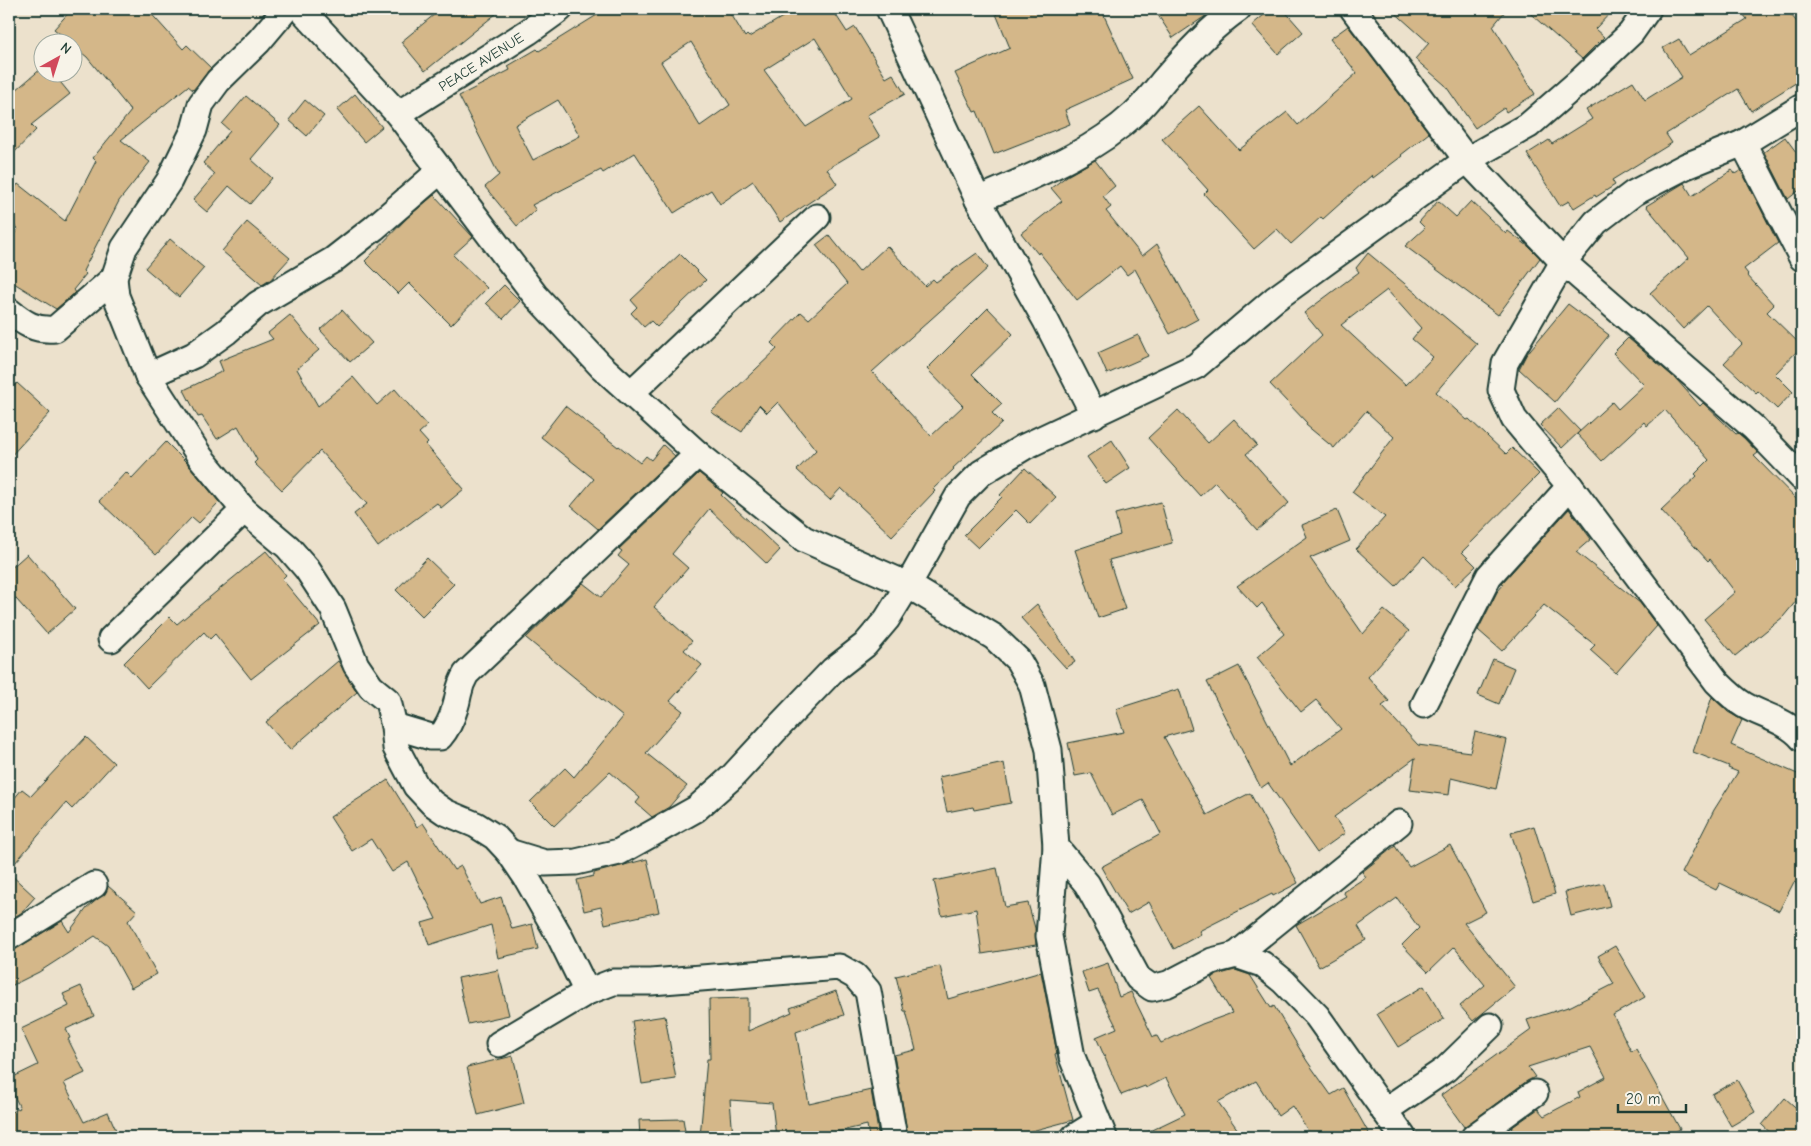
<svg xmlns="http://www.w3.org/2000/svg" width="1811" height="1146" viewBox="0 0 1811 1146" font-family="'Comic Neue',sans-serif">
  <rect width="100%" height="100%" fill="#ece1cc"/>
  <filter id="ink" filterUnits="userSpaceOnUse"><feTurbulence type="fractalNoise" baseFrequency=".02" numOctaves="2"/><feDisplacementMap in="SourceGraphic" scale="10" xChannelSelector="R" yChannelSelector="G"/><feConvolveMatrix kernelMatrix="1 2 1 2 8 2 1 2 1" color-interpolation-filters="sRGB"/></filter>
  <g filter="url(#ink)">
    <!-- building -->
    <path fill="#d4b789" stroke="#1f3d34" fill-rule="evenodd" d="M72,9H147L183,49L187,45L211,68L193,90L188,86L121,140L150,162L119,201L83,271L86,274L73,290L76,292L56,309L9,280V241L18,229L9,221V196L18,184L65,221L96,161L93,158L131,111L87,57L72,45V42H70L54,29Z
      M441,9H502L425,71L401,42Z
      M593,9H728L745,37L747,35L749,37L796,9H832L847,32L855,27L886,78L893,74L905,94L867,115L880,137L827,169L837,184L780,222L753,181L720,204L711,190L674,213L635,153L603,173L601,170L532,205L536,210L517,226L485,187L499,175L459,96L510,70L508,66L537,49L539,51L597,15ZM815,38L852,99L806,127L764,70ZM691,42L730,105L700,126L661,62ZM558,100L580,136L533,160L515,125Z
      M994,9H1101L1133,79L1065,110L1070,124L994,154L977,111L974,112L955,73L1010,48Z
      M1154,9H1214L1204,17L1173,38Z
      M1271,9H1283L1303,32L1278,54L1252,25Z
      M1391,9H1507L1493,26L1535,94L1506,112L1504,108L1475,128L1445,85L1415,59L1429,43Z
      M1525,9H1614L1595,29L1604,37L1582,59Z
      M1739,9H1786L1802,28V79L1751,111L1738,89L1666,134L1672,143L1612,180L1615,185L1596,197L1595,195L1574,208L1569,201L1560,206L1527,154L1549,140L1552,144L1592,119L1586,110L1633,81L1645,100L1682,77L1663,48L1679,39L1689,55L1747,19Z
      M1348,26L1429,133L1401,155L1402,156L1373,178L1372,175L1323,219L1321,217L1291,244L1277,229L1254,249L1204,194L1208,190L1162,139L1199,106L1239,150L1287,112L1298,125L1357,73L1330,39Z
      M42,68V72H52L70,94L31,125L36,130L9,158V96Z
      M355,94L382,127L364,142L337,110Z
      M246,96L280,125L251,159L272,178L250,204L229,186L207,212L193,200L215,174L203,163L230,131L222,124Z
      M305,100L324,116L307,136L289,120Z
      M1785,137L1802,160V188L1788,199L1764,152Z
      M1095,160L1115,186L1103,196L1111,207L1106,211L1142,256L1157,244L1198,319L1170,334L1135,269L1127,275L1120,266L1077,300L1039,252L1038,254L1021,233L1062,201L1051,188L1067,176Z
      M1732,170L1735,174L1741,170L1778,243L1744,269L1748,274L1747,275L1774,305L1767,312L1802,346L1775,374L1793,392L1777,409L1758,391L1756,393L1724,363L1742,344L1707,306L1683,329L1650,293L1689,258L1646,206L1684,183L1692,196Z
      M434,195L473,237L453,255L487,288L451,325L409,283L398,294L365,261L408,217Z
      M1438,201L1456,217L1471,201L1506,234L1508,231L1528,246L1540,258L1498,315L1405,246L1425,228L1419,222Z
      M247,222L290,258L270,280L262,285L222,251Z
      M829,235L859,272L887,246L925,286L933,279L936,282L977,253L988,268L872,372L931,436L963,406L927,369L988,308L1013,334L972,374L1002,404L992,413L1002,423L953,468L954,469L933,489L935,491L892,536L841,488L830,500L797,470L816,450L778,402L767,413L759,405L742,432L711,412L777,349L771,343L801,312L809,319L847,284L816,245Z
      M170,239L204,268L179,297L145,268Z
      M1368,253L1477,344L1436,392L1467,420L1469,419L1506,454L1512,448L1539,474L1462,552L1476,566L1455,586L1424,556L1396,586L1356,549L1385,517L1352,492L1394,437L1366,411L1334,448L1306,425L1307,423L1270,384L1322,335L1304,313L1359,272L1356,268ZM1387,290L1421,328L1412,339L1433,357L1406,385L1341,325Z
      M680,254L706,280L657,327L651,321L644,327L631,313L637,307L631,300Z
      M504,285L520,301L503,319L486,303Z
      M1568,304L1609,335L1555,402L1519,369L1526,355Z
      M342,310L372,343L350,362L320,330Z
      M290,315L319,350L297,369L318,406L353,377L377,405L395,389L427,426L419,433L428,443L426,445L464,489L441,508L437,503L378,547L354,514L367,504L320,451L282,490L254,463L257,460L238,426L217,439L202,416L198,417L184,390L223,371L219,361L273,339L268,333Z
      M1138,335L1148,356L1107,374L1098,353Z
      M1628,338L1677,380L1700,406L1703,403L1736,434L1738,433L1744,438L1758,453L1754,456L1802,505V594L1783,617L1735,656L1704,619L1735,592L1710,559L1708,561L1661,510L1697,476L1695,474L1709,460L1665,410L1647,426L1644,422L1602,461L1577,434L1612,402L1618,409L1644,385L1613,353Z
      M17,383L50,413L9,458V392Z
      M565,406L618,447L619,446L640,463L646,456L651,460L663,445L675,456L598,529L571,506L594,479L541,437Z
      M1558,408L1580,431L1562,448L1540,425Z
      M1178,410L1208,443L1234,419L1257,445L1246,454L1289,503L1257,530L1215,482L1200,496L1148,438Z
      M1112,440L1130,468L1106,484L1087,457Z
      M166,442L187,463L219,502L199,523L192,517L156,555L99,501L126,472L132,478Z
      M1025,468L1056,497L1030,524L1016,510L978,548L964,535L1002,497L1000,495Z
      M699,473L723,493L721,495L780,550L767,564L709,509L672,554L688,568L654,607L692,641L684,650L702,665L670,701L683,711L646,753L687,786L669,807L652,817L636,803L640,798L610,772L554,826L530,802L565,768L574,777L623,717L526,638L583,583L601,597L629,565L618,556L622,551L619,549Z
      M1161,502L1172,543L1109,560L1125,609L1098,618L1075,550L1120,535L1115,514Z
      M1569,509L1591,539L1576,552L1640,603L1657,626L1616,673L1590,650L1595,645L1544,605L1502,651L1478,630L1497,592L1504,584L1502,583Z
      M1337,510L1350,541L1310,558L1363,634L1384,610L1409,631L1368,677L1389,701L1382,706L1418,745L1470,752L1475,732L1507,740L1496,789L1451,778L1449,795L1410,790L1415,758L1334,817L1345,833L1317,853L1268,783L1261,788L1207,682L1239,666L1290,766L1341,729L1316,700L1301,712L1257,657L1284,634L1262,603L1257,608L1237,586L1307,537L1302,525Z
      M266,551L286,575L282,579L320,625L251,679L215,634L210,639L204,632L147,688L124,663L170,617L177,624Z
      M27,554L75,609L47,634L9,591V570Z
      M427,558L454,584L422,616L396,590Z
      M1037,604L1075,662L1066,668L1021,618Z
      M1493,659L1514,668L1499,704L1478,695Z
      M338,661L357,692L290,750L266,722Z
      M1179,689L1192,729L1164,737L1207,815L1250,793L1298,883L1273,896L1272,894L1199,931L1201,934L1174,949L1149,902L1128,914L1101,867L1161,834L1143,800L1112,815L1091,773L1075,776L1068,743L1124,732L1116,709Z
      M1712,697L1728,712L1742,720L1731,745L1802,776V887L1794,882L1779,911L1720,883L1716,890L1682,873L1714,810L1738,772L1728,768L1729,766L1693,752Z
      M86,737L114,763L72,809L66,803L9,870V805L22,789L31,796Z
      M1004,763L1011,803L974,810L973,807L947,812L939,777Z
      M388,780L417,827L423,823L454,870L461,866L480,904L501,897L512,929L532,924L538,949L498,958L491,925L429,945L422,923L436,919L408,862L392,872L371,839L352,851L330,817Z
      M1534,826L1555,894L1533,901L1511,833Z
      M1450,845L1486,912L1464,923L1515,987L1473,1021L1460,1006L1485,985L1454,947L1428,972L1402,945L1419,928L1397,898L1358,926L1366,940L1319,967L1296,925L1346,896L1343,892L1366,877L1362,872L1395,846L1409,867Z
      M647,859L659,912L605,924L601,907L584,911L577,880L594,876V873Z
      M997,868L1005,907L1028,903L1035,928L1036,945L982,954L976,909L942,916L934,881Z
      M9,873L35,897L21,913L9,920Z
      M1604,883L1610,906L1571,916L1565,892Z
      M108,886L137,911L128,921L157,974L131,988L108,946L95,936L39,972L9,987V951L16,949L62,921L69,932L87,908L106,892Z
      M1615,946L1645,997L1613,1015L1631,1051L1636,1049L1680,1129L1665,1137H1519L1511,1128L1538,1109L1544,1116L1580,1097L1578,1092L1606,1077L1590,1047L1528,1067L1535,1077L1527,1081L1464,1127L1441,1095L1531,1030L1527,1020L1571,1006L1614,984L1598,956Z
      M1108,963L1119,997L1131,992L1153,1037L1157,1036L1161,1043L1202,1024L1232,1013L1211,978L1217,975L1235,970L1250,975L1271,1008L1274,1006L1307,1061L1331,1095L1343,1088L1371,1137H1312L1292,1106L1278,1116L1256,1081L1218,1102L1243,1137H1137L1185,1114L1166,1078L1146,1088L1145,1086L1121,1095L1096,1037L1117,1028L1098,990L1089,993L1082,972Z
      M940,966L948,999L1041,972L1057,1053L1055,1054L1073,1120L1009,1137H908L894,1055L916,1050L906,1011H904L896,976Z
      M498,970L509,1015L468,1024L458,978Z
      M81,986L94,1016L66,1029L70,1038L68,1039L85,1073L64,1083L84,1122L108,1112L119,1137H48L61,1132L60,1129L43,1137H9V1113L20,1108L9,1085V1079L38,1065L21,1029L69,1006L63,994Z
      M1424,986L1444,1019L1398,1047L1377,1014Z
      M836,991L844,1015L796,1032L809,1104L871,1090L879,1137H869L867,1125L815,1137H776L772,1103L730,1100L733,1137H700L707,1059H710L709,999L748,998V1031L792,1012L790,1008Z
      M665,1016L676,1079L642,1084L632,1021Z
      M513,1056L524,1103L478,1115L467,1067Z
      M1737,1080L1755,1112L1731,1126L1712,1094Z
      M1785,1098L1802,1113V1137H1775L1762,1125Z
      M683,1119L686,1137H640L639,1120Z"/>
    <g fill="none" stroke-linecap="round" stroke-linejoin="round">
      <defs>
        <g id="street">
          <path d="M286,9L259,41L218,81L201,104L194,130L169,181L124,248L114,278L116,296L148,376L201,458L244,510L288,547L307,569L333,609L356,665L371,687L388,701L394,726L396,748L416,786L432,803L445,812L476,825L495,837L509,852L526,877L559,935L587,992"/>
          <path d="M301,9L398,114L535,295L601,366L698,454L804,539L908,585L994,637L1018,660L1032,685L1049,750L1056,847L1049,936L1072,1057L1104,1137"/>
          <path d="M889,9L978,200L1046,321L1094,415"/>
          <path d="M1353,9L1467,160L1563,262L1754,428L1802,478"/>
          <path d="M1802,107L1743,143L1686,166L1634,193L1596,222L1563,262L1505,363L1501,390L1514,419L1570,486L1717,682C1725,690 1734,699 1744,705C1763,716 1786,720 1802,738"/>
          <path id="s1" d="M398,114L528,32L560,9"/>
          <path d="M1743,143L1802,258"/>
          <path d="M978,200C1032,176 1090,155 1134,114C1145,104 1155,91 1164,80C1185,56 1212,26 1238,9"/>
          <path d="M9,311C24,323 35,331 55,329L114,278"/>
          <path d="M148,376L194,355L226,332L258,304L333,260L374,228L441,170"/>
          <path d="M631,393L817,217"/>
          <path d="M111,639L244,510"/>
          <path d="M1424,705L1489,576L1570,486"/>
          <path d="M394,726L431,737H440C447,729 452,718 455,708C460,693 457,689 466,674L698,454"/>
          <path d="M1056,847L1087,884L1138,978L1152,988L1168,984L1212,961L1236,955L1262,964L1283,981L1317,1016L1403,1137"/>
          <path d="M509,852L545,863L576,862L619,852L696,809L732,777L781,724L833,670L865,645L887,619L908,585L958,496L981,473L1024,447L1196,366L1275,299L1467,160L1529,125L1581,80L1631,33L1648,9"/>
          <path d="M9,937L94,885"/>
          <path d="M1236,955L1399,823"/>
          <path d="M499,1044L587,992L613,982H651L839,967L855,976L868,991L894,1137"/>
          <path d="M1384,1111L1446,1069L1490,1026"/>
          <path d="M1074,1137L1098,1122"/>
          <path d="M1474,1137L1535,1093"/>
        </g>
      </defs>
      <!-- street casing -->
      <use href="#street" stroke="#1f3d34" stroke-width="29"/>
      <!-- street -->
      <use href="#street" stroke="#f7f3e8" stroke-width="25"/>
    </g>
  </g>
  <g text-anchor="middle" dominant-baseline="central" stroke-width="5" stroke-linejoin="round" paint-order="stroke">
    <!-- street labels -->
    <g font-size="14" fill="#1f3d34" stroke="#f7f3e8">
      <text stroke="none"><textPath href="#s1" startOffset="98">PEACE AVENUE</textPath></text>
    </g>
  </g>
  <!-- margin -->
  <rect width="1811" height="1146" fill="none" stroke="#f7f3e8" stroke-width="30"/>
  <rect x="15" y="15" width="1781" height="1116" fill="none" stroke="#1f3d34" stroke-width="2" filter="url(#ink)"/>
  <!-- north arrow -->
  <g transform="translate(58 58) rotate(39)"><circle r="24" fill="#f7f3e8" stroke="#a1aaa0"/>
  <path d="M0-4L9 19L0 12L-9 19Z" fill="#d1495b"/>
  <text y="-8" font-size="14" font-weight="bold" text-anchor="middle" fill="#1f3d34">N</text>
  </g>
  <!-- scale -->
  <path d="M1618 1104v8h68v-8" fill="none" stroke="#1f3d34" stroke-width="2.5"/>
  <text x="1626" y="1104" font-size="15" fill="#1f3d34" stroke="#f7f3e8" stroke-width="4" paint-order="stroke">20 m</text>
</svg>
